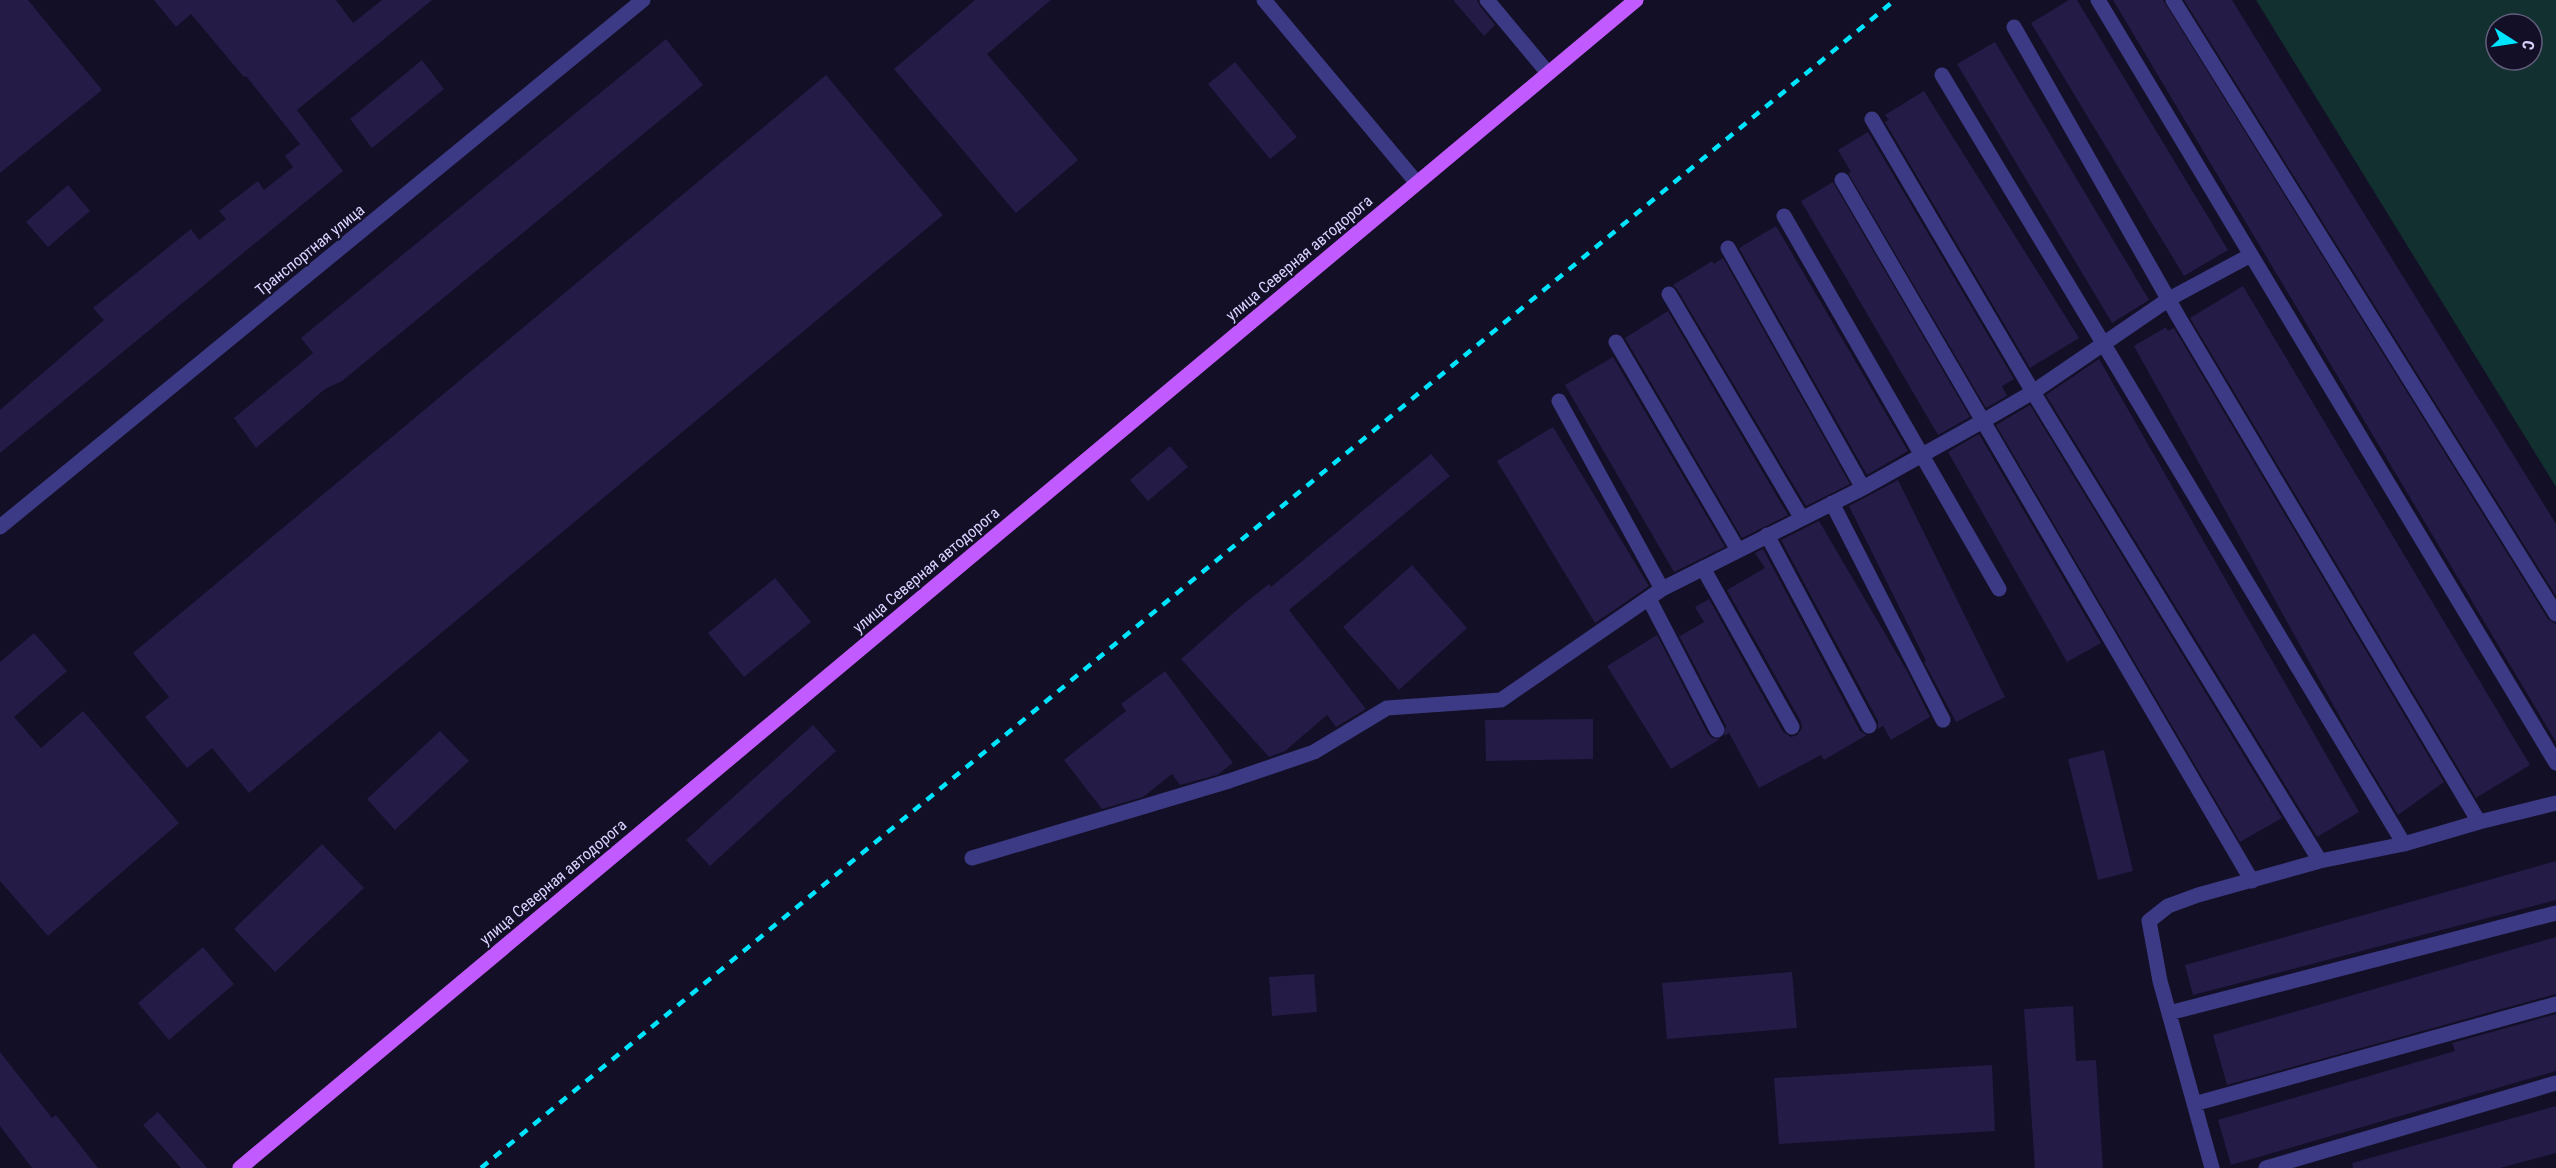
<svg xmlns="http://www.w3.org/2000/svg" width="2556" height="1168" viewBox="0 0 2556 1168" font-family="'Roboto Condensed',sans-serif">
  <rect width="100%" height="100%" fill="#130f26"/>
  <!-- green -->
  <path fill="#12302f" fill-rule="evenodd" d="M2256,0H2556V487ZM2496,24H2532V60H2496Z"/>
  <!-- building -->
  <path fill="#241b47" d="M0,0H28L102,90L0,173Z
    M154,0H336L353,23L382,0H432L297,110L343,171L0,453V410L104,320L93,308L191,229L199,240L226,219L219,211L258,181L264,190L293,167L285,156L300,144L246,76L244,77L191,14L176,27Z
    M975,0H1051L987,54L1078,160L1016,213L894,69Z
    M1453,0H1477L1480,6L1495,25L1484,36Z
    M2069,0H2077L2228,250L2184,276L2031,23Z
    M2113,0H2163L2548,619L2556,624V742Z
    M2184,0H2232L2556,524V596Z
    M666,39L703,85L342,381L325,389L256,448L234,418L313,353L301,338Z
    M1995,42L2149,300L2112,323L1957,64Z
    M422,60L444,89L372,148L350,119Z
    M1235,62L1297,137L1270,159L1208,84Z
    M826,75L943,215L249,793L212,748L187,768L145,717L169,697L133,653Z
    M1924,91L2079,338L2030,368L1885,122L1889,120L1885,115Z
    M1868,132L2014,379L2002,386L2007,396L1986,408L1848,173L1851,172L1838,150Z
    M1833,182L1970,417L1938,435L1801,201Z
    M68,185L90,211L48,247L26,222Z
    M1776,226L1908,451L1867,475L1739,248Z
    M1723,258L1850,484L1806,506L1677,289L1673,285L1712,261L1714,264Z
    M2243,286L2530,765L2476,798L2190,318Z
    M1668,311L1788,515L1742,538L1625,338Z
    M2166,327L2168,331L2174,328L2444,782L2398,815L2352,739L2134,346Z
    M1613,357L1725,547L1674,572L1565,385Z
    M2099,359L2359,812L2317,837L2046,395Z
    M2030,405L2282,818L2240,842L1996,425Z
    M1553,427L1649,586L1595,623L1497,461Z
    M1979,434L2101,643L2067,662L1948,452Z
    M1170,446L1188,467L1148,501L1130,480Z
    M1431,454L1450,476L1289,610L1366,709L1336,727L1327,715L1285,751L1269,757L1181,659L1245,603L1269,584L1271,587Z
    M1898,480L2005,697L1956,722L1924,662L1926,661L1849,506Z
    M1819,521L1907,671L1930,717L1891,740L1883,726L1878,729V721L1781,540Z
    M1763,549L1860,731L1867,735L1824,760L1821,755L1759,788L1729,733L1724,736L1726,726L1675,628L1680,636L1704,622L1695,607L1709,599L1783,732L1791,737L1797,735L1802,728L1801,722L1727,590L1765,568L1755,553Z
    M1412,565L1467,628L1399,690L1343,627Z
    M775,578L811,622L744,677L708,633Z
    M34,633L67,671L14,717L41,748L83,711L179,823L48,936L0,881V662Z
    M1657,635L1708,734L1712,738L1720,739L1671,769L1607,666Z
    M1165,671L1233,763L1217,775L1180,785L1172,774L1143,797L1102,809L1064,760L1126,711L1121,704Z
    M1593,719V759L1486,761L1485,720Z
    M813,725L836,751L710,866L686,840Z
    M440,731L469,761L395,830L367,799Z
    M2104,750L2133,871L2098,880L2068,759Z
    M322,844L364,888L275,972L234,929Z
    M2556,861V900L2193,995L2185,965Z
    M2556,937V994L2227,1085L2213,1035Z
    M203,947L234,984L169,1040L138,1003Z
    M1792,972L1797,1028L1667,1039L1662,983Z
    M1314,974L1317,1012L1272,1016L1269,977Z
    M2073,1006L2076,1061L2096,1060L2103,1168H2035L2024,1009Z
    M2556,1014V1071L2231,1165L2218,1120L2455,1051L2452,1043Z
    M0,1052L52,1118L56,1115L98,1168H32L0,1126Z
    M1992,1065L1995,1131L1779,1144L1774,1078Z
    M2556,1106V1153L2500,1168H2353L2352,1163Z
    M158,1112L207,1168H181L143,1125Z"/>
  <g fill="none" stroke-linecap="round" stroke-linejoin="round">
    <!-- minor -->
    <path stroke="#3d3a85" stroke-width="15" d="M1264,0L1417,183
      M1487,0L1548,73
      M2098,0L2556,763
      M2173,0L2556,614
      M2014,27L2179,318L2479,822
      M1942,75L2404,844
      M1872,119L2033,392L2320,861
      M1842,180L2252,881
      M1784,216L1999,589
      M1728,248L1863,488
      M1669,294L1801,517
      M1616,342L1738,550
      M1559,401L1662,589
      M1832,503L1943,720
      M0,527L643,0
      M1767,535L1869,726
      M1703,568L1792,727
      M1649,599L1717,730
      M972,858L1229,781L1314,752L1387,708L1501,700L1662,589L1863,488L1983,421L2033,392L2169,299L2251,255
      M2169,1013L2556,913
      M2194,1104L2556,1004
      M2212,1168L2160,981L2149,921L2168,906L2198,895L2320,861L2404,844L2479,822L2556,803
      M2266,1168L2556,1083"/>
    <!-- major -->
    <path stroke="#c25bff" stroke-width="15" d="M240,1168L1636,0"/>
    <!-- rail -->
    <path stroke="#00e5ff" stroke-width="4.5" stroke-dasharray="9 8" stroke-linecap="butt" d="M481,1168L1895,0"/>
  </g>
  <g text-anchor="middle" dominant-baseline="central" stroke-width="4.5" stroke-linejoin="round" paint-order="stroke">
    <!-- street labels -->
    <g font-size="16" fill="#d9d4ff" stroke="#130f26">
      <text transform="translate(310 250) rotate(-39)">Транспортная улица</text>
      <text transform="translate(1299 258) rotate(-40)">улица Северная автодорога</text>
      <text transform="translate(926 570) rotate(-40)">улица Северная автодорога</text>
      <text transform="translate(553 882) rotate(-40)">улица Северная автодорога</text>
    </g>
  </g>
  <!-- north arrow -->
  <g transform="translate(2514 42) rotate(102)"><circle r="28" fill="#130f26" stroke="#625e7d" stroke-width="1.5"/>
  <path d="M0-4.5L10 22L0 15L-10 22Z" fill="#00e5ff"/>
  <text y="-9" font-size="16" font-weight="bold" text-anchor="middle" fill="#d9d4ff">С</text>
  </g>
</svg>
